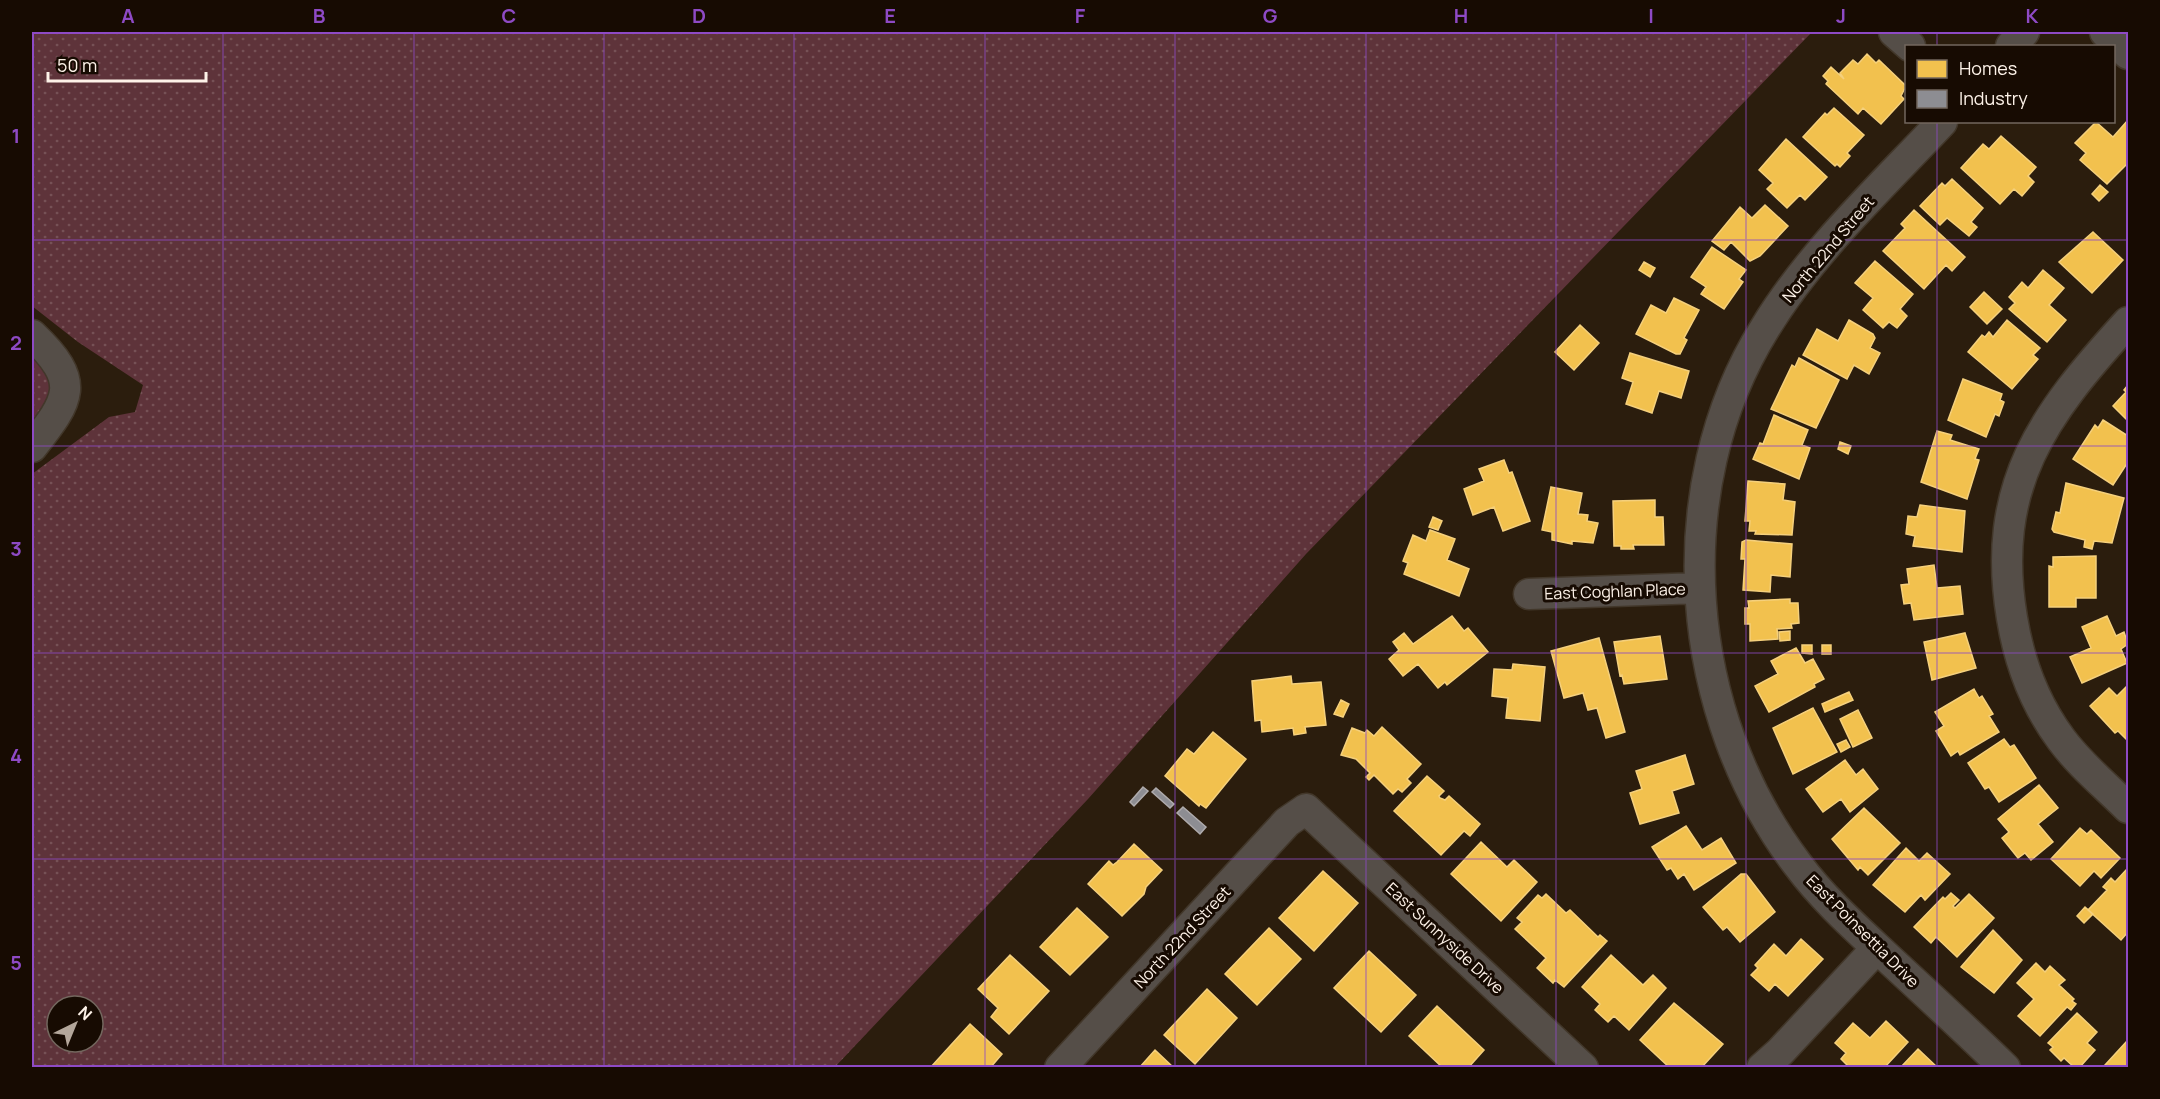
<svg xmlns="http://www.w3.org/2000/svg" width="2160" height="1099" viewBox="0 0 2160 1099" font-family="Manrope,sans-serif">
  <defs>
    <pattern id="grass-dots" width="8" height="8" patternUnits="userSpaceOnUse" patternTransform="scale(1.5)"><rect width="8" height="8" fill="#5e333a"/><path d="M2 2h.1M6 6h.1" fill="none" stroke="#765156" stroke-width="1.8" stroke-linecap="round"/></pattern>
  </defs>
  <rect width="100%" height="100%" fill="#2b1d0d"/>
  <!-- grass -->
  <path fill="url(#grass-dots)" fill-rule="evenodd" d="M32,32H1812L1306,554L1088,799L834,1068L32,1067V474L109,417L135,412L143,385L78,342L32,306ZM57,1006H93V1042H57Z
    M32,352L56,385L32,432Z"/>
  <!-- homes -->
  <path fill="#f2c14e" stroke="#f5d07c" stroke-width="1.5" d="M1867,54L1876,63L1879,60L1906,86L1901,96L1904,99L1881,124L1863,108L1858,114L1826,84L1828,81L1823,76L1831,67L1844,79L1840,73L1853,60L1858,64Z
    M1834,108L1864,135L1847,153L1850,156L1840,167L1837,164L1835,166L1803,137L1825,113L1827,115Z
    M2128,120V163L2107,184L2080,160L2086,153L2075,143L2096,122L2113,137Z
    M2001,136L2036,167L2028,176L2034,182L2022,196L2014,189L2000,204L1961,168L1983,144L1989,149Z
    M1786,139L1827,177L1805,200L1800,195L1787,208L1767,189L1773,183L1759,170Z
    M1952,179L1983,208L1971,222L1977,227L1969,236L1947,218L1940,225L1920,206L1942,183L1945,186Z
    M2100,185L2108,192L2099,201L2092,194Z
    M1765,205L1788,226L1760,256L1750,261L1731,242L1724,250L1712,241L1740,207L1752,218Z
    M1914,210L1965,257L1952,271L1946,265L1924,289L1883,251L1905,228L1901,224Z
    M2093,232L2123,260L2092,293L2059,262Z
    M1712,247L1746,270L1739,279L1743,282L1724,309L1701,294L1706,287L1691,277Z
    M1875,261L1913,294L1900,309L1907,316L1897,328L1889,322L1883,328L1863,310L1873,298L1855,283Z
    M1644,262L1655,268L1650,277L1639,270Z
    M2043,270L2064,288L2049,305L2066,320L2047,342L2009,309L2015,303L2009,297L2022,282L2028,288Z
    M1984,292L2002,309L1987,324L1970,307Z
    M1674,298L1699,310L1684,338L1687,340L1680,354H1676L1636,334L1651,305L1666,313Z
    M1849,320L1873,334L1875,338L1870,348L1880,353L1869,374L1854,365L1847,379L1803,355L1817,329L1838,341Z
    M2007,320L2040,348L2033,355L2038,359L2012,389L1968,352L1982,335L1985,337L1989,332L1993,337Z
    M1580,325L1599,343L1574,370L1555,352Z
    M1630,353L1689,371L1681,398L1659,391L1652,413L1626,404L1633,382L1622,378Z
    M1799,358L1839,380L1816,428L1771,409L1792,365L1795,367Z
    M1963,379L2002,394L2000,400L2004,402L1999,416L1995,414L1986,437L1948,420Z
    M2128,385V421L2113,406L2126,392L2124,390Z
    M1774,415L1808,430L1802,445L1810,448L1799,479L1753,459L1760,443L1763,444Z
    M2103,420L2128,436V462L2113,485L2073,459L2095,425L2098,428Z
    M1937,431L1952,435L1950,440L1979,449L1975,459L1979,460L1967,499L1921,482Z
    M1840,442L1851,446L1848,454L1838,449Z
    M1504,460L1509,473L1512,472L1530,521L1503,531L1494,507L1473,515L1464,489L1484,481L1479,469Z
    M1748,481L1785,484L1783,500L1795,502L1792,535L1755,534L1756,531H1749L1750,521H1745Z
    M2066,483L2124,498L2112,543L2094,541L2092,549L2084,547L2085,540L2054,532L2052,529L2056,512L2060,513Z
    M1551,487L1582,493L1578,514L1588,515L1587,521L1598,523L1593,543L1572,541V544L1552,540V532L1542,530Z
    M1655,500V517H1663L1664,545H1633L1634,549H1621V546H1614L1613,501Z
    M1920,505L1965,511L1962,552L1913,546L1915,536L1906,534L1908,516L1917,517Z
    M1433,517L1442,521L1438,530L1429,527Z
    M1430,530L1455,539L1447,560L1469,569L1459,596L1404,574L1408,563L1403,561L1413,535L1426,541Z
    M1746,540L1792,544L1790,577L1771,575L1770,592L1743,590L1745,559H1741L1742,542Z
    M2096,556V598H2076V607H2049V566L2053,567V557Z
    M1934,565L1937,588L1960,586L1963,614L1914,620L1911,603L1904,604L1901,585L1909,584L1907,569Z
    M1790,599V603H1798L1799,623L1791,624L1792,628L1777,629L1778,639L1750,641V624H1745V608H1749L1748,601Z
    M1452,616L1464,631L1468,628L1488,652L1447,685L1445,682L1438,688L1418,664L1403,676L1389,659L1399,650L1393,642L1404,633L1413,644Z
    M2107,616L2116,636L2124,632L2128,644L2121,649L2127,663L2082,683L2070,657L2091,648L2082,627Z
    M1790,631V640L1780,641L1779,632Z
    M1965,633L1976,668L1932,680L1924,642Z
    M1660,636L1667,679L1624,684L1622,675L1620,676L1614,642Z
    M1599,638L1625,732L1606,738L1597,708L1588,710L1583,693L1564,698L1551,651Z
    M1802,645H1812V654L1802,653Z
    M1822,645H1831V654H1822Z
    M1796,648L1805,663L1813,659L1824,679L1814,684L1815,687L1769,712L1755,686L1778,674L1771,661Z
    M1513,664L1545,667L1540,721L1506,718L1508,698L1492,696L1494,669L1512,670Z
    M1291,676L1292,684L1321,682L1326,725L1305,727L1306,733L1294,735L1293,728L1262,732L1261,720L1255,721L1252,681Z
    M2128,685V738L2127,740L2118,731L2115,733L2090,706L2109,688L2117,696Z
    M1974,689L1979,698L1982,696L1993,714L1989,716L1999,732L1960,755L1958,751L1951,756L1936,731L1944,726L1935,712Z
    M1849,692L1853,700L1825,712L1822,704Z
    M1341,700L1349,704L1343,717L1334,714Z
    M1813,708L1837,752L1793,774L1773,728Z
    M1858,710L1872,738L1853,747L1840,719Z
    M1382,727L1421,764L1407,779L1411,783L1402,792L1398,789L1393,794L1374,775L1369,780L1366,777L1370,773L1356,759L1341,755L1352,728L1365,733L1367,730L1374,736Z
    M1213,732L1246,759L1206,808L1200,804L1199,806L1165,776L1187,749L1194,754Z
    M2004,739L2010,747L2014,745L2036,778L1999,802L1989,787L1985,789L1968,763Z
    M1846,740L1850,747L1841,752L1837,744Z
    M1685,755L1694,784L1672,791L1679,813L1640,824L1630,793L1642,789L1636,771Z
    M1845,760L1856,775L1863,769L1878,789L1850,812L1841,799L1823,812L1806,789Z
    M1427,776L1444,791L1439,796L1440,798L1445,800L1449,796L1480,824L1470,836L1464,831L1441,855L1394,811Z
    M2039,785L2058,808L2038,824L2053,842L2031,860L2025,853L2018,858L2002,838L2009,832L1998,819Z
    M1864,808L1900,843L1868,875L1860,867L1858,870L1832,839Z
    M1686,826L1702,850L1721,838L1736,863L1694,890L1684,874L1678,879L1671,868L1667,870L1652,847Z
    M2080,828L2087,834L2091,830L2120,858L2101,878L2094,871L2080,886L2051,859Z
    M1481,842L1507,867L1514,860L1537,882L1501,921L1451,874Z
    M1134,844L1162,870L1146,887L1144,894L1122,916L1088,884L1109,861L1113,865L1117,862Z
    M1906,848L1919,861L1927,853L1950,874L1925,900L1921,895L1905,912L1873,885Z
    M2126,870L2128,872V932L2121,940L2088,910L2107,890L2103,887L2111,878L2115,882Z
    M1323,871L1358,903L1314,951L1279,918Z
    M1741,874H1746L1775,912L1740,942L1727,927L1723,930L1703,907Z
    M1951,893L1959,900L1953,906L1955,908L1969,894L1994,918L1957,957L1936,937L1931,943L1914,927L1943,897L1945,899Z
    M1546,894L1566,913L1570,910L1598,937L1600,935L1607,941L1564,987L1555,980L1553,983L1537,968L1546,958L1515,929L1522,922L1517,918L1538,895L1542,898Z
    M2085,907L2093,914L2084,923L2077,916Z
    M1077,908L1108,937L1070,975L1040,947Z
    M1269,928L1301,959L1257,1005L1225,974Z
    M1993,930L2022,960L1994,993L1961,967Z
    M1801,939L1823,959L1788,996L1775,984L1769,991L1751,975L1758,968L1755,965L1774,944L1786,956Z
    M1369,951L1416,995L1381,1032L1334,988Z
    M1010,955L1049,991L1009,1034L991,1017L998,1008L978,989Z
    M1611,955L1643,985L1653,975L1666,988L1629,1030L1614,1016L1608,1022L1595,1010L1600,1004L1582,987Z
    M2036,963L2045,972L2050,966L2065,980L2059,985L2074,999L2072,1001L2076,1004L2071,1010L2067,1007L2040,1036L2018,1016L2034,999L2017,983Z
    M1207,989L1237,1018L1195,1064L1164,1035Z
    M1674,1003L1723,1044L1701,1068H1670L1640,1040Z
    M1437,1006L1484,1050L1468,1068H1443L1409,1036Z
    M2077,1013L2097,1032L2087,1043L2095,1050L2079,1068H2075L2064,1058L2061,1061L2050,1050L2053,1047L2048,1043Z
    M1886,1021L1908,1042L1884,1068H1850L1841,1059L1846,1053L1835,1043L1853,1023L1870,1038Z
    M970,1024L1002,1054L990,1068H930Z
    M2128,1040V1068H2108L2105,1065Z
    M1918,1049L1938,1068H1900Z
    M1155,1050L1174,1068H1139Z"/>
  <!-- industry -->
  <path fill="#8d8d92" stroke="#afabac" stroke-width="1.5" d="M1143,787L1148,791L1134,806L1130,802Z
    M1156,788L1174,804L1170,808L1152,792Z
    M1183,807L1206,827L1200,834L1177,813Z"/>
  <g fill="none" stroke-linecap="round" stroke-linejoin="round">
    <defs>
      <path id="minor" d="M1894,32L1910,46
        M2105,32L2128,54
        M2011,46L2024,32
        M1942,122C1880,188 1812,251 1765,328C1664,490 1684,716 1798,865C1824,900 1857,929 1889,959C1928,995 1967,1031 2005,1068
        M2128,322C2043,415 1990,486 2012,618C2019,661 2035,704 2061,739C2080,765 2106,786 2128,808
        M32,335C82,382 70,399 32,447
        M1529,594L1700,588
        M1060,1068L1287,822L1306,809L1583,1068
        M1762,1068L1780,1052L1877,948"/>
    </defs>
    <!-- minor casing -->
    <use href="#minor" stroke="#42372a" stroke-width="33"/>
    <!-- minor -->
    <use href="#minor" stroke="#554e48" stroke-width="30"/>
  </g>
  <!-- grid -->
  <path fill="none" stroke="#8e4ac5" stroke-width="1.5" stroke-opacity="0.55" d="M223,32V1068M414,32V1068M604,32V1068M794,32V1068M985,32V1068M1175,32V1068M1366,32V1068M1556,32V1068M1746,32V1068M1937,32V46M1937,122V1068M32,240H2128M32,446H2128M32,653H2128M32,859H2128"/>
  <g text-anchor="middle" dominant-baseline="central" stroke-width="6" stroke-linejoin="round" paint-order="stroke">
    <!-- street labels -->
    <g font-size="16" fill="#fdf2e8" stroke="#170b02">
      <text transform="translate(1828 249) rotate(-50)">North 22nd Street</text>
      <text transform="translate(1615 591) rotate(-2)">East Coghlan Place</text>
      <text transform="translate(1863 931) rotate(45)">East Poinsettia Drive</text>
      <text transform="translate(1182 937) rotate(-47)">North 22nd Street</text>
      <text transform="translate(1445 938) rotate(43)">East Sunnyside Drive</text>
    </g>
  </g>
  <!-- border -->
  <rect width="2160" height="1099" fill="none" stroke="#170b02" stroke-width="66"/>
  <!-- legend -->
  <rect x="1905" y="45" width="210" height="78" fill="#170b02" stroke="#73675e" stroke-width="1.5"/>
  <rect x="1917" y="60" width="30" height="18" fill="#f2c14e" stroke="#73675e" stroke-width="1.5"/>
  <text x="1959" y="75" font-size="18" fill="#fdf2e8">Homes</text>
  <rect x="1917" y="90" width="30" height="18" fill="#8d8d92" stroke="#73675e" stroke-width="1.5"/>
  <text x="1959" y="105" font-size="18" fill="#fdf2e8">Industry</text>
  <!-- north arrow -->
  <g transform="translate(75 1024) rotate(43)"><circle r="28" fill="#170b02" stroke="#73675e" stroke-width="1.5"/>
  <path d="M0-4.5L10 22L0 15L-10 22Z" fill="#b4a79b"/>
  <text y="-9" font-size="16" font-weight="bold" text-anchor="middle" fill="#fdf2e8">N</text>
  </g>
  <!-- scale -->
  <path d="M48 72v9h158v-9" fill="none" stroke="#fdf2e8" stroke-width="3"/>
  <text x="57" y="72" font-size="18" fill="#fdf2e8" stroke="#170b02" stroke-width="4.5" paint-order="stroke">50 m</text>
  <rect x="33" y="33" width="2094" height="1033" fill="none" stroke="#8e4ac5" stroke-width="2"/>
  <g font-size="20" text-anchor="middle" font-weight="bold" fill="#8e4ac5">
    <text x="128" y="23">A</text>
    <text x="319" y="23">B</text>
    <text x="509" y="23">C</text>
    <text x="699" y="23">D</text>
    <text x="890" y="23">E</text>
    <text x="1080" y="23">F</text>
    <text x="1270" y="23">G</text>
    <text x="1461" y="23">H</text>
    <text x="1651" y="23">I</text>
    <text x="1841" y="23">J</text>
    <text x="2032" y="23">K</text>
    <text x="16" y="143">1</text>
    <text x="16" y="350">2</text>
    <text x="16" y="556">3</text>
    <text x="16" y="763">4</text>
    <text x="16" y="970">5</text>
  </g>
</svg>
